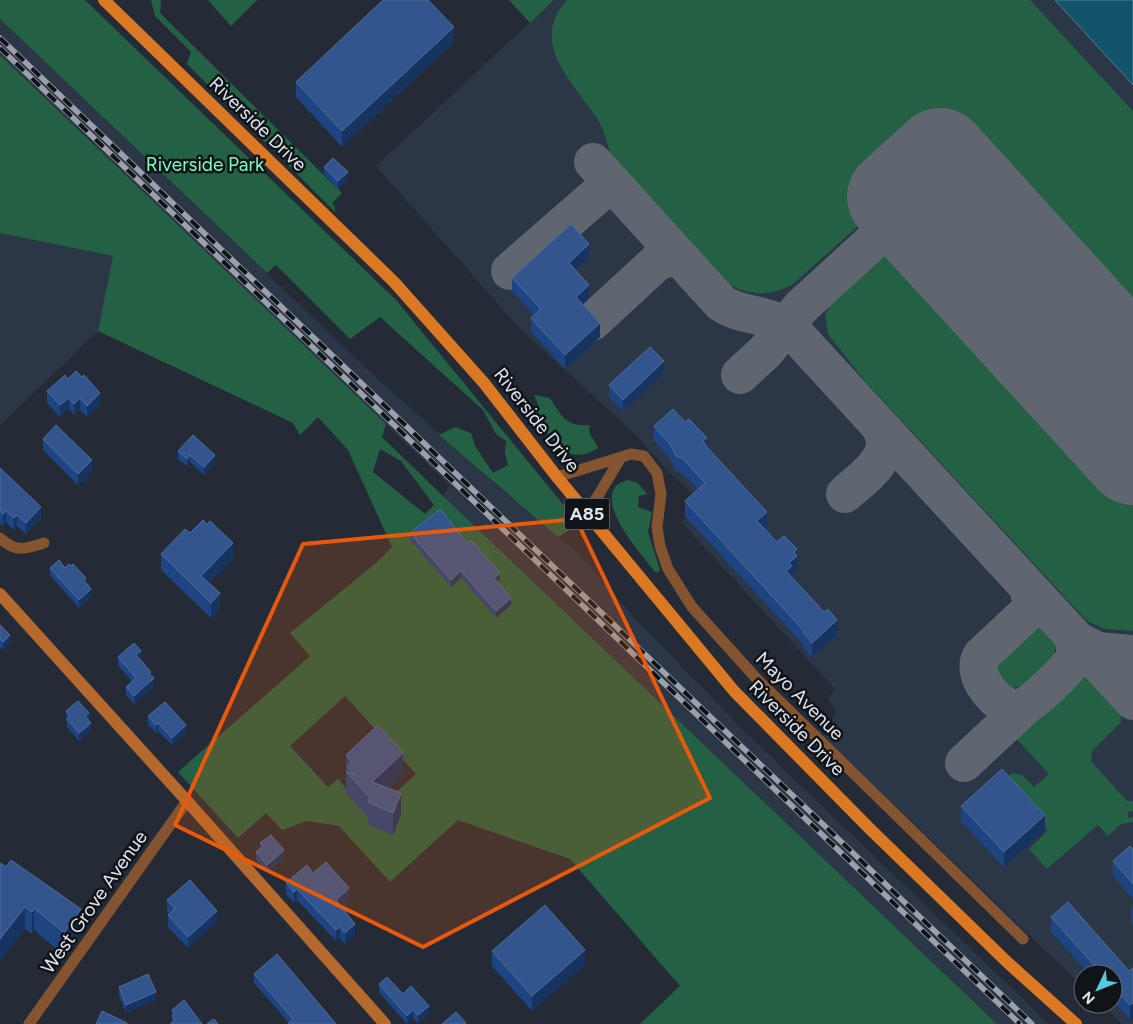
<svg xmlns="http://www.w3.org/2000/svg" width="1133" height="1024" viewBox="0 0 1133 1024" font-family="Figtree,sans-serif">
  <rect width="100%" height="100%" fill="#242b37"/>
  <!-- built -->
  <path fill="#2b3646" d="M554,0H1055L1133,85V1024H1122L1101,1004H1113V974H1083V987L824,737L836,712L828,698L835,689L681,522L700,501L669,472L634,433L521,330L376,166Z
    M0,19L369,371L494,483L580,555L632,615L746,733L1049,1024H997L443,496L449,485L0,55Z
    M0,233L114,256L98,331L0,425Z"/>
  <!-- green -->
  <path fill="#246144" fill-rule="evenodd" d="M0,0H85L396,300L579,524L558,537L439,435L455,427L471,433L475,446L493,473L508,465L505,453L506,441L496,434L483,410L380,317L350,339L276,265L267,273L0,19Z
    M151,0H161L160,13L342,193L332,203L335,207V212L187,64L191,52L155,16Z
    M208,0H257L231,26Z
    M509,0H554L530,23Z
    M567,0H1030L1133,111V360L942,151L792,285C767,297 749,296 725,282L612,161C608,145 604,127 594,114C571,80 529,42 567,0Z
    M0,55L386,424L382,437L443,496L997,1024H640L680,986L570,859L458,820L390,882L339,826L307,821L282,830L266,813L238,838L178,772L310,656L290,633L375,564L392,547L348,450L318,417L300,435L293,423L98,331L113,256L0,233ZM380,449L401,461L434,505L425,514L373,472ZM345,696L416,774L380,807L393,835L370,825L369,822L372,819L338,779L328,787L290,746Z
    M915,239L930,241L944,248L1133,454V631L1104,629L1087,621L865,381L828,334L825,315L835,298L885,250L899,242Z
    M534,395L550,398C562,416 565,427 590,425L589,432L598,448C565,469 552,436 532,416L540,409Z
    M628,480L638,483L647,494L639,496L638,507L652,512L648,532L660,570L656,573C643,556 596,505 617,485C619,483 625,481 628,480Z
    M1030,625L1046,628L1055,637C1056,643 1056,648 1054,653C1050,668 1024,689 1009,688C972,669 1003,634 1030,625Z
    M1097,674L1121,699V722L1092,751L1091,761L1127,801H1133V811L1128,812V818L1133,817V822L1121,824L1108,836L1098,825L1047,869L1029,849L1048,830L1002,781L1012,773L1022,775L1034,787L1049,774L1012,734L1014,729L1073,676Z"/>
  <!-- water -->
  <path fill="#13546a" stroke="#508091" d="M1055,0H1133V85Z"/>
  <g fill="none" stroke-linecap="round" stroke-linejoin="round">
    <!-- taxiway -->
    <path stroke="#606670" stroke-width="38" d="M593,162L721,303C746,320 770,309 798,337L1133,701
      M510,271L604,189L620,191
      M592,322L658,261L671,257L683,261
      M740,375L766,351L800,308L930,189
      M845,494C865,476 901,453 877,423
      M1028,589L1032,602L1029,611L982,655C968,674 999,712 1020,708C1029,707 1069,669 1073,660C1077,651 1075,642 1071,634
      M1078,641L1098,651L1133,654
      M964,763L1025,706"/>
    <!-- runway -->
    <path stroke="#606670" stroke-width="94" d="M1133,367L940,155L894,197L1133,458"/>
    <!-- street -->
    <path stroke="#845431" stroke-width="11" d="M557,477L631,454L644,456L657,473L661,494L657,527L660,546L668,569L692,607L756,678L1023,939
      M587,514L620,459
      M0,538C17,553 24,549 44,543
      M29,1024L187,801"/>
    <!-- secondary -->
    <path stroke="#b5692d" stroke-width="12" d="M0,594L187,801L385,1024"/>
    <!-- primary -->
    <path stroke="#db7823" stroke-width="12" d="M104,0L394,282L484,383L557,477L734,691L870,829L1007,962L1076,1024"/>
    <defs>
      <path id="rail" d="M0,38L1032,1024
        M0,48L1020,1024"/>
    </defs>
    <!-- rail casing -->
    <use href="#rail" stroke="#9ba0aa" stroke-width="5.5"/>
    <!-- rail -->
    <use href="#rail" stroke="#101419" stroke-width="4" stroke-dasharray="11" stroke-linecap="butt"/>
  </g>
  <!-- wall -->
  <path fill="#1e4481" d="M454,42L342,147L296,97V82Z
    M324,167L348,180L338,189L324,174Z
    M589,257L575,270L589,298L583,304L600,337L565,369L531,332V318L534,315L512,291V278Z
    M664,373L623,411L609,397V385Z
    M68,379L100,405L87,417L80,410L74,415L69,409L60,417L47,403V391Z
    M654,426L707,447L767,527L765,529L777,542L797,549V570L792,575V577L837,634L812,657L803,647V644L685,516V501L698,489L683,474L676,471L670,459L654,441Z
    M43,439L92,472L78,485L43,450Z
    M178,451L215,462L204,475L190,462L187,466L178,459Z
    M0,468L41,518L26,534L17,526L14,530L6,522L3,526L0,523Z
    M190,533L233,558L209,583L220,608L211,618L161,570V554Z
    M410,533L467,543L500,580L497,582L511,605L496,618L461,578L451,587L410,540Z
    M50,568H65L86,583L91,596L79,608L50,575Z
    M0,625L10,643L3,650L0,647Z
    M118,657L141,658L140,659L151,676L154,686L134,704L126,695V687L132,682L118,665Z
    M66,711L89,721L91,730L79,741L67,727Z
    M148,716L186,733L172,745L158,731L156,733L148,724Z
    M346,755L403,775L388,788L401,815L393,835L368,824V817L346,793Z
    M961,806L1045,830L1004,867L961,821Z
    M260,843L284,858L267,873L256,860V852L260,848Z
    M1133,849V899L1113,876V861Z
    M0,863L81,931L64,955L34,930L32,934L25,929L0,961Z
    M313,873L349,899L341,906L355,935L345,944L340,938L336,941L297,900L294,903L286,894V883Z
    M167,900L217,922L188,948L168,927V915L170,914L167,911Z
    M1133,906V925L1131,923V908Z
    M1051,917L1129,971L1133,968L1130,1020L1113,1001V974H1089L1051,932Z
    M492,951L585,965L532,1011L492,966Z
    M254,974L336,1024L289,1023L254,983Z
    M379,984L403,994L429,1014L418,1023L413,1018L407,1024L379,992Z
    M119,987L156,1000L126,1013L119,995Z
    M172,1010L202,1024L172,1022Z"/>
  <!-- shaded-wall -->
  <path fill="#17335f" d="M454,27V42L342,147V131Z
    M348,172V180L338,189V181Z
    M589,244V257L569,276V263Z
    M589,285V298L576,310V297Z
    M600,323V337L565,369V355Z
    M664,361V373L623,411V400Z
    M100,393V405L87,417V406Z
    M69,398V409L60,417V405Z
    M80,398V410L74,415V404Z
    M707,438V452L703,441Z
    M190,455V462L187,466V459Z
    M215,455V462L204,475V467Z
    M92,460V472L78,485V474Z
    M41,507V518L26,534V523Z
    M6,511V522L3,526V514Z
    M767,512V527L757,536V521Z
    M17,515V526L14,530V518Z
    M233,543V558L201,591V576Z
    M797,549V570L792,575V580L786,571L794,552Z
    M461,571V578L451,587V580Z
    M500,573V580L494,585V578Z
    M91,589V596L79,608V600Z
    M220,593V608L211,618V603Z
    M511,598V605L496,618V611Z
    M837,620V634L812,657V643Z
    M10,635V643L3,650V642Z
    M141,651V658L136,663V655Z
    M154,678V686L134,704V696Z
    M89,713V721L85,716Z
    M91,723V730L79,741V733Z
    M158,723V731L156,733V725Z
    M186,725V733L172,745V738Z
    M403,753V775L372,804V782Z
    M401,793V815L393,835V813Z
    M1045,815V830L1004,867V852Z
    M284,850V858L267,873V865Z
    M349,888V899L336,911V900Z
    M297,889V900L294,903V892Z
    M25,907V929L0,961V939Z
    M34,908V930L32,934V912Z
    M81,909V931L64,955V933Z
    M217,911V922L188,948V937Z
    M355,924V935L345,944V933Z
    M340,927V938L336,941V930Z
    M585,950V965L532,1011V996Z
    M156,992V1000L126,1013V1005Z
    M1133,1003V1018L1130,1020V1005Z
    M429,1006V1014L418,1023V1015Z
    M413,1010V1018L407,1024V1016Z"/>
  <!-- building -->
  <path fill="#33558d" stroke="#4e6c9c" d="M383,0H428L454,27L342,131L296,82Z
    M333,158L348,172L338,181L324,167Z
    M571,224L589,244L569,263L589,285L576,297L600,323L565,355L531,318L541,309L512,278Z
    M650,347L664,361L623,400L609,385Z
    M76,371L82,377L84,375L100,393L87,406L80,398L74,404L69,398L60,405L47,391L65,375L68,379Z
    M673,409L685,422L689,419L707,438L703,441L706,446L767,512L757,521L777,542L784,536L797,549L794,552L797,556L789,563L792,566L786,571L824,612L828,609L837,620L812,643L803,632L804,631L685,501L705,483L683,459L676,456L670,444L654,426Z
    M56,425L92,460L78,474L43,439Z
    M193,435L215,455L204,467L190,455L187,459L178,451Z
    M0,468L41,507L26,523L17,515L14,518L6,511L3,514L0,511Z
    M440,509L467,543L471,540L500,573L494,578L511,598L496,611L461,571L451,580L410,533Z
    M203,520L207,524L210,521L233,543L201,576L220,593L211,603L161,554L185,529L190,533Z
    M59,560L65,568L69,564L71,566L73,564L86,578L84,580L91,589L79,600L50,568Z
    M0,625L10,635L3,642L0,639Z
    M134,643L141,651L136,655L151,672L149,674L154,678L134,696L126,687L136,678L118,657Z
    M78,701L89,713L85,716L91,723L79,733L67,719L70,716L66,711Z
    M165,702L186,725L172,738L158,723L156,725L148,716Z
    M378,725L403,753L372,782L401,793L393,813L368,802L370,798L346,771L355,775L347,767L352,762L346,755Z
    M1002,769L1045,815L1004,852L961,806Z
    M271,835L284,850L267,865L256,852L263,846L260,843Z
    M1130,846L1133,849V884L1113,861Z
    M11,860L81,909L64,933L34,908L32,912L25,907L0,939V863L6,867Z
    M326,862L349,888L336,900L355,924L345,933L340,927L336,930L297,889L294,892L286,883L307,865L313,873Z
    M190,880L217,911L188,937L168,915L175,909L167,900Z
    M1068,902L1129,971L1133,968V1003L1130,1005L1113,986V974H1102L1051,917Z
    M545,905L585,950L532,996L492,951Z
    M277,954L336,1024H288L293,1019L254,974Z
    M148,974L156,992L126,1005L119,987Z
    M387,977L403,994L411,986L429,1006L418,1015L413,1010L407,1016L379,984Z
    M184,1000L202,1024H170L175,1020L172,1016L175,1014L172,1010Z
    M102,1011L127,1023V1024H96Z
    M456,1012L466,1023L465,1024H442Z
    M214,1019L218,1024H207Z"/>
  <!-- marked area -->
  <path fill="#e8590c" fill-opacity="0.2" stroke="#e8590c" stroke-width="4" stroke-linejoin="round" d="M576,519L710,798L423,947L175,825L303,544Z"/>
  <g text-anchor="middle" dominant-baseline="central" stroke-width="5" stroke-linejoin="round" paint-order="stroke">
    <!-- shield labels -->
    <rect fill="#101419" stroke="#a2a6ad" stroke-width="1" x="564.5" y="498.5" width="45" height="31" rx="4"/>
    <g font-size="18" font-weight="bold" fill="#e0e5ed">
      <text x="587" y="514">A85</text>
    </g>
    <!-- street labels -->
    <g font-size="19" fill="#e0e5ed" stroke="#101419">
      <text transform="translate(258 124) rotate(44)">Riverside Drive</text>
      <text transform="translate(537 420) rotate(52)">Riverside Drive</text>
      <text transform="translate(800 696) rotate(45)">Mayo Avenue</text>
      <text transform="translate(797 728) rotate(45)">Riverside Drive</text>
      <text transform="translate(94 902) rotate(-55)">West Grove Avenue</text>
    </g>
    <!-- park labels -->
    <g font-size="19" fill="#7afebc" stroke="#101419">
      <text x="205" y="164">Riverside Park</text>
    </g>
  </g>
  <!-- north arrow -->
  <g transform="translate(1098 989) rotate(227)"><circle r="24" fill="#101419" stroke="#63686e"/>
  <path d="M0-4L9 19L0 12L-9 19Z" fill="#53cbdb"/>
  <text y="-8" font-size="14" font-weight="bold" text-anchor="middle" fill="#e0e5ed">N</text>
  </g>
</svg>
